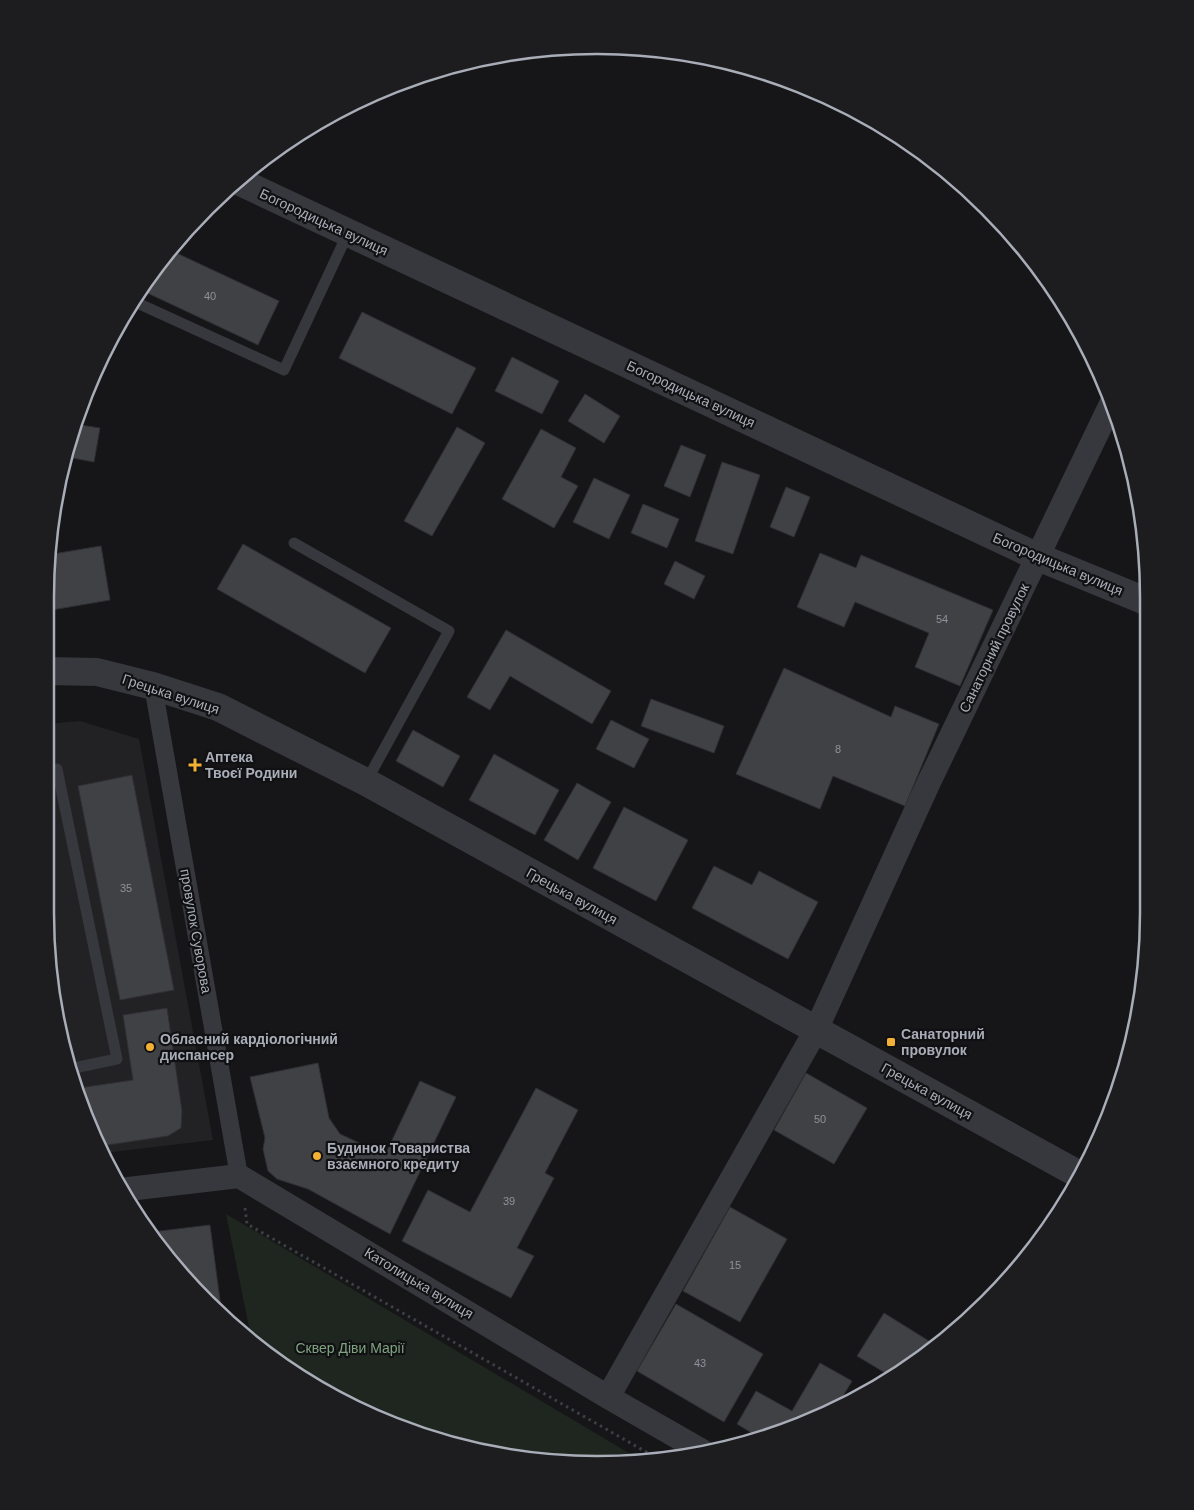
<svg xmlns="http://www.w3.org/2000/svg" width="1194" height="1510" viewBox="0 0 1194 1510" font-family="Helvetica,sans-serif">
  <rect width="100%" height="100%" fill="#161618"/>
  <!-- built -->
  <path fill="#222225" d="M80,721L139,739L213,1140L104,1153L64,1056L45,913L46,724Z"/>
  <!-- green -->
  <path fill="#1e261f" d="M226,1214L639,1459L597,1465L454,1446L321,1391L251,1337Z"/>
  <!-- building -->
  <path fill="#404145" stroke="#303034" d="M170,250L279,301L258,345L141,290Z
    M362,312L476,368L452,414L339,358Z
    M512,357L559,381L542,414L495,391Z
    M585,394L620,416L604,443L568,421Z
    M74,424L100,428L94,462L67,457Z
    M457,427L485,443L432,536L404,521Z
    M541,429L576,448L561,477L578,486L554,528L502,499Z
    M681,445L706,455L690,497L664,486Z
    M722,462L760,475L733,554L695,541Z
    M594,478L630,495L609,539L573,522Z
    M786,487L810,497L794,537L770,527Z
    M643,504L679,519L667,548L631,533Z
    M243,544L391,628L365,673L217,589Z
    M101,546L110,600L46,611L47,555Z
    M820,553L856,568L861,555L993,610L960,686L915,667L929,633L855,602L844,627L797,607Z
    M675,561L705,576L694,599L664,584Z
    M506,630L611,691L592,724L510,676L490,710L467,697Z
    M784,668L891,717L895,706L939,724L905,806L833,776L820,809L736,774Z
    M651,699L724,726L714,753L641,726Z
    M611,720L649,739L634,768L596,749Z
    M413,730L460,756L443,787L396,761Z
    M494,754L559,790L535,835L469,800Z
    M132,775L174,990L120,1000L78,786Z
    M577,783L611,802L578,860L544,840Z
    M624,807L688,840L656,901L593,868Z
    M714,866L752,885L759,871L818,902L788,959L692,908Z
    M167,1008L182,1111L181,1128L168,1136L101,1146L80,1095L79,1088L133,1080L123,1015Z
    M318,1063L329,1118L340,1134L385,1155L420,1081L456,1097L390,1234L308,1189L277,1179L268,1171L263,1149L265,1138L250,1077Z
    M806,1073L867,1108L834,1164L774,1130Z
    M536,1088L578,1110L545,1173L554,1178L517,1248L534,1256L511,1298L402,1241L428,1190L470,1212Z
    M730,1207L787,1239L740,1322L683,1291Z
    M210,1225L222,1315L206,1303L152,1232Z
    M676,1304L763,1354L724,1422L637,1371Z
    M884,1313L937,1346L892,1377L857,1356Z
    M820,1363L852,1381L837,1406L760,1438L737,1424L756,1391L792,1411Z"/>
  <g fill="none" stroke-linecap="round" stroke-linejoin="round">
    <!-- path -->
    <path stroke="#3d3f44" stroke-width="3" stroke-dasharray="2.5 4" stroke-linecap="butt" d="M245,1208L247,1224L655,1457"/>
    <!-- service -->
    <path stroke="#37383d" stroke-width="11" d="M133,301L284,370L348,233
      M294,543L449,631L366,782
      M57,769L117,1059L69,1069"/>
    <!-- pedestrian -->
    <path stroke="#37383d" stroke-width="18" d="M153,686L239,1176"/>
    <!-- minor -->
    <path stroke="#37383d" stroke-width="24" d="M120,1190L239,1176L608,1397L702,1451
      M608,1397L816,1030L929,782L1112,402"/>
    <!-- tertiary -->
    <path stroke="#37383d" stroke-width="28" d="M236,180L1038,557L1148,602
      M46,671L97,672L153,686L218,707L366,782L1078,1174"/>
  </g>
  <!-- markers -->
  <g fill="#f2b134" stroke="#111113" stroke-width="2">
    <path d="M192.5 757.5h5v5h5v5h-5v5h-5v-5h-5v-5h5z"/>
    <rect x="886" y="1037" width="10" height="10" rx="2.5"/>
    <circle cx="150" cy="1047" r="5"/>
    <circle cx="317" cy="1156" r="5"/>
  </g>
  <g text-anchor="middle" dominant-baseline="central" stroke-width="4.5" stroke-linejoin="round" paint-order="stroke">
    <!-- number labels -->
    <g font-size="11" fill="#8e929b">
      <text x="210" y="296">40</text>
      <text x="942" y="619">54</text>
      <text x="838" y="749">8</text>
      <text x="126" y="888">35</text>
      <text x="820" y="1119">50</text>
      <text x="509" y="1201">39</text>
      <text x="735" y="1265">15</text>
      <text x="700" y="1363">43</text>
    </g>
    <!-- street labels -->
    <g font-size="14" fill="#a8adb8" stroke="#111113">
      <text transform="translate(324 222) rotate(25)">Богородицька вулиця</text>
      <text transform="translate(691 394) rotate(25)">Богородицька вулиця</text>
      <text transform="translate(1058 564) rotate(23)">Богородицька вулиця</text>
      <text transform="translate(994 648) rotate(-64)">Санаторний провулок</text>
      <text transform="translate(171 694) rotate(18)">Грецька вулиця</text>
      <text transform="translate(572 896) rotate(29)">Грецька вулиця</text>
      <text transform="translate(196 931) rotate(80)">провулок Суворова</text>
      <text transform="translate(927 1091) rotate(29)">Грецька вулиця</text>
      <text transform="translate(419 1283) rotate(31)">Католицька вулиця</text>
    </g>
    <!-- poi labels -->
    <g font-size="14" font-weight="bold" fill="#a8adb8" stroke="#111113" text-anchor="start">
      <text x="205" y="757">Аптека<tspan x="205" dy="16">Твоєї Родини</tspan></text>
      <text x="901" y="1034">Санаторний<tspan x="901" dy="16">провулок</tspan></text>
      <text x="160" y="1039">Обласний кардіологічний<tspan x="160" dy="16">диспансер</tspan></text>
      <text x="327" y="1148">Будинок Товариства<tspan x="327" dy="16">взаємного кредиту</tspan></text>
    </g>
    <!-- park labels -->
    <g font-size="14" fill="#7fa381" stroke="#111113">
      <text x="350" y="1348">Сквер Діви Марії</text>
    </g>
  </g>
  <!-- crop -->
  <path d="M0 0H1194V1510H0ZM597 54H597A543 543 0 0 1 1140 597V913A543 543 0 0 1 597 1456H597A543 543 0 0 1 54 913V597A543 543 0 0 1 597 54Z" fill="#1d1d20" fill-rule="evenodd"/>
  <path fill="none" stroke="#a8adb8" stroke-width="2.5" d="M597 54H597A543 543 0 0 1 1140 597V913A543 543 0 0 1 597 1456H597A543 543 0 0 1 54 913V597A543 543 0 0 1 597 54Z"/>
</svg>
